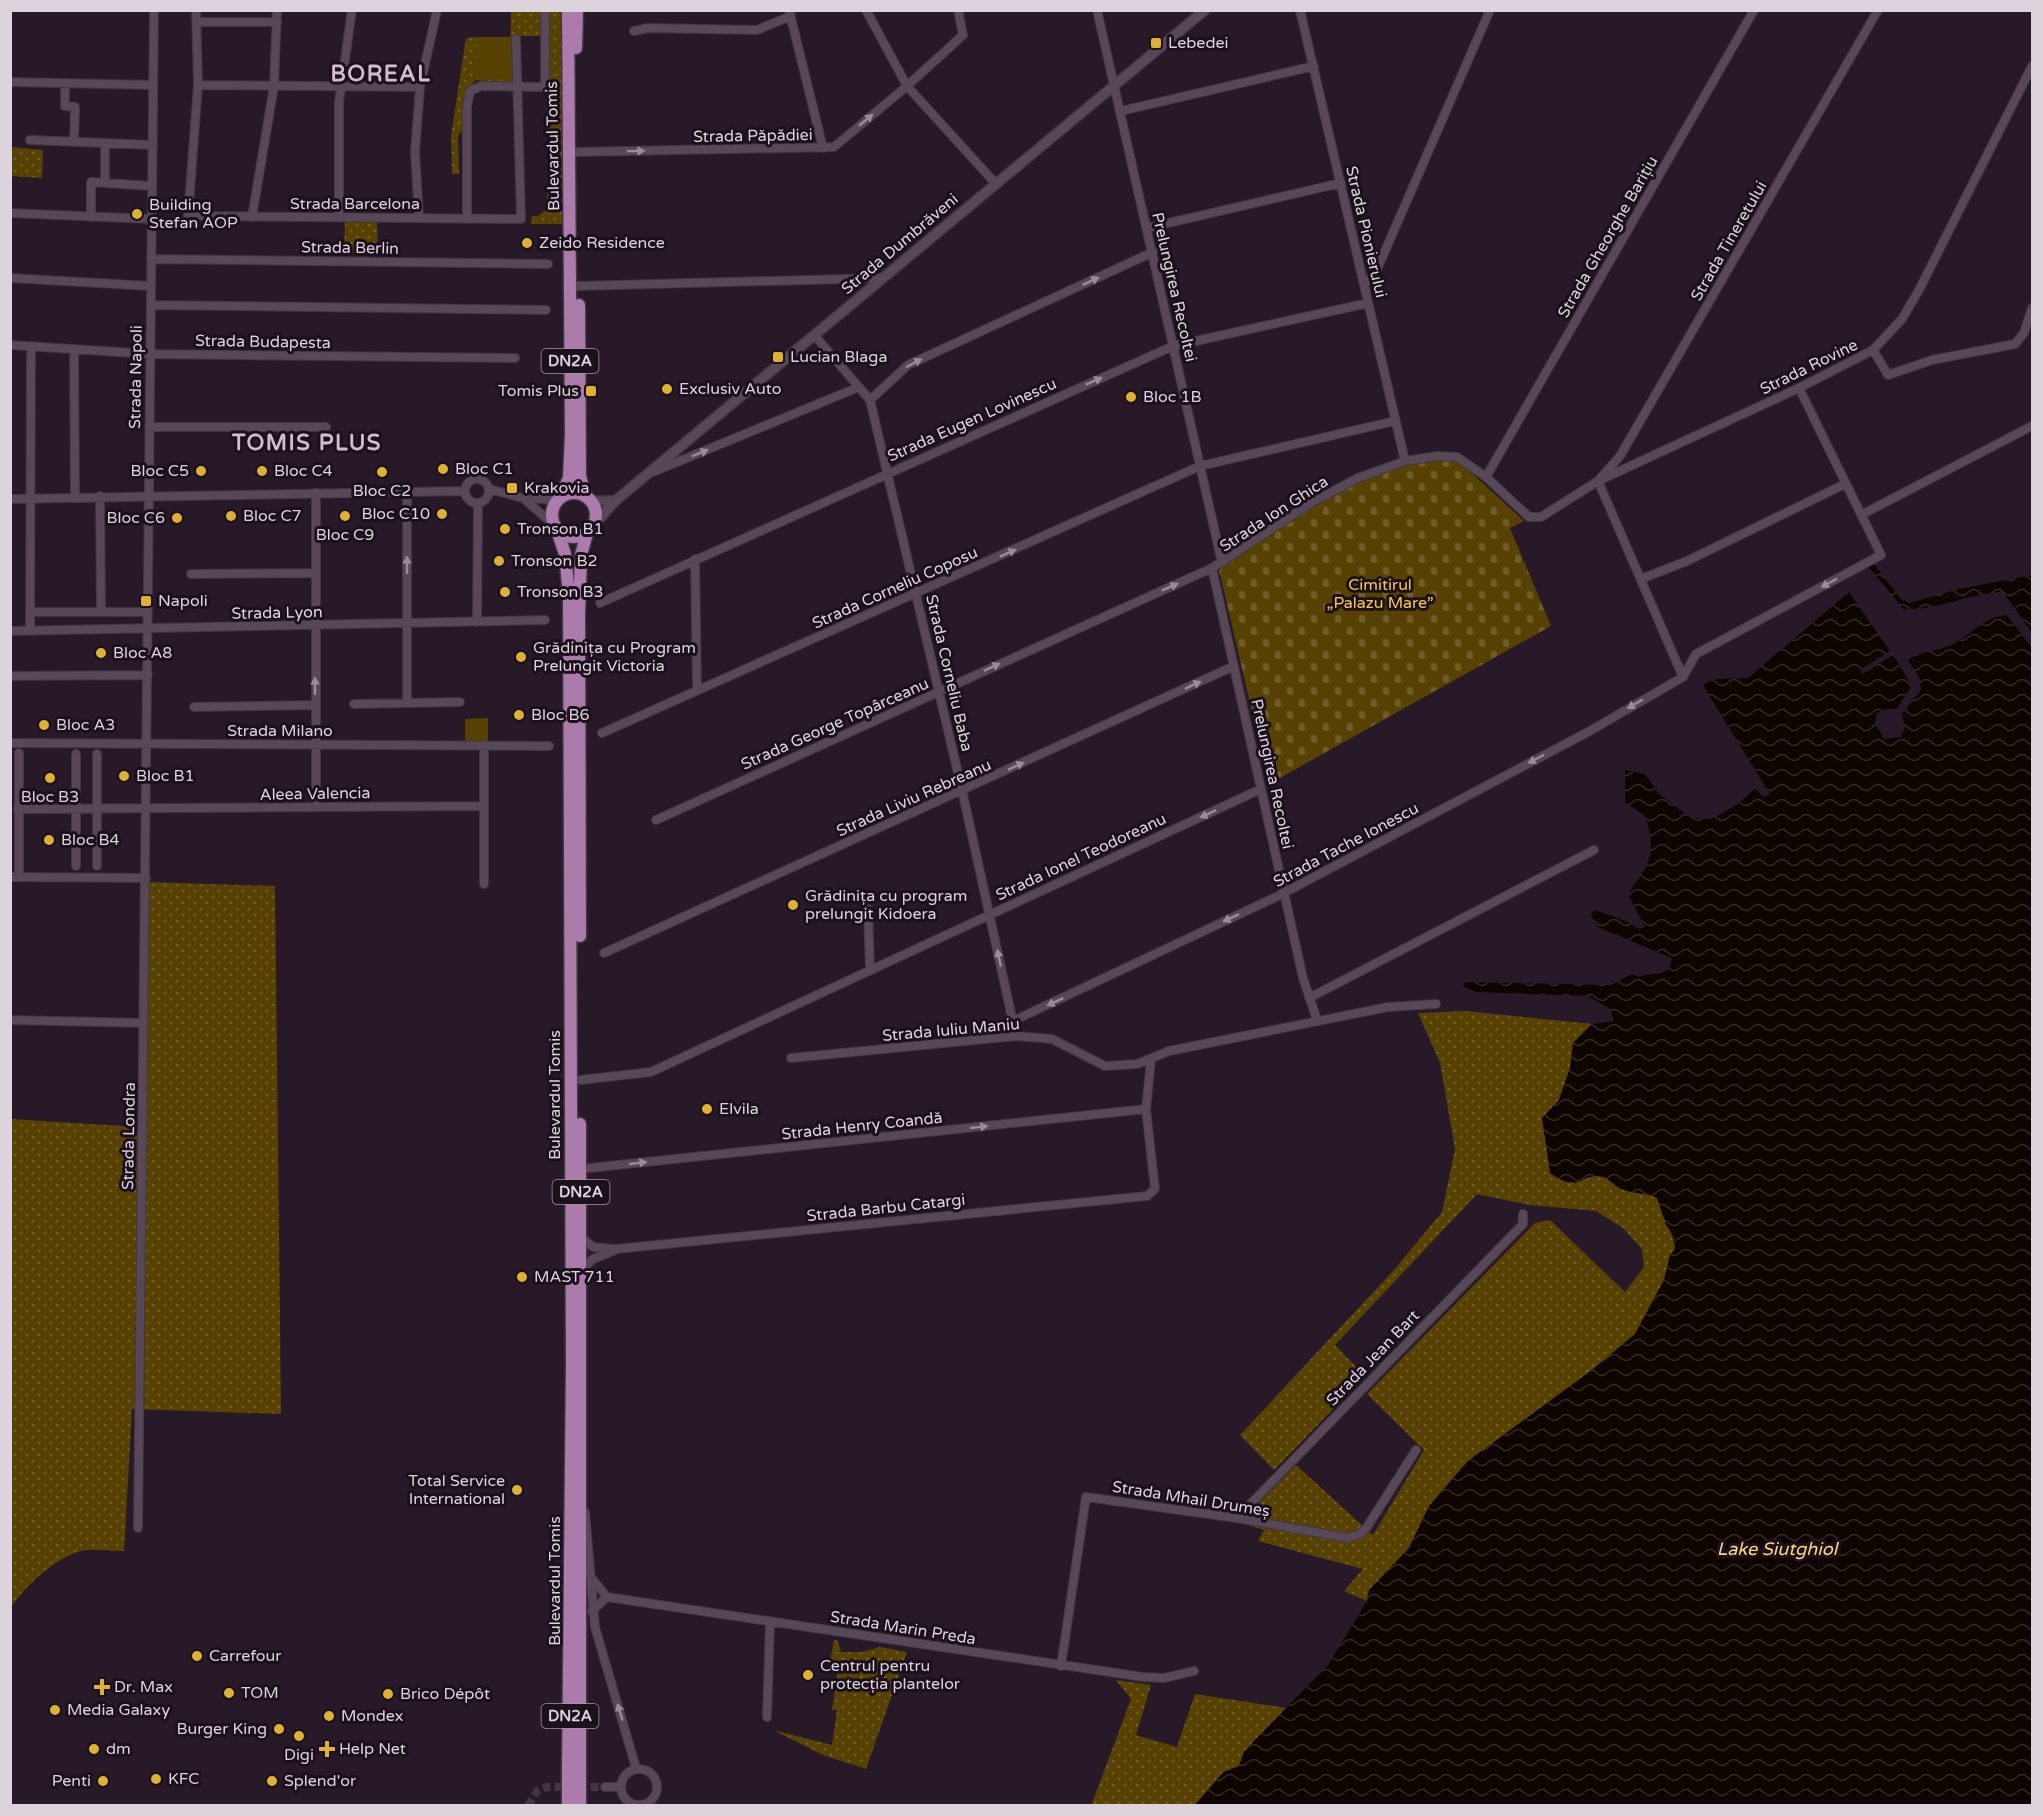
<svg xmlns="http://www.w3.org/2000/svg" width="2043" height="1816" viewBox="0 0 2043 1816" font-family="'Varela Round',sans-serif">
  <defs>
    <pattern id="grass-dots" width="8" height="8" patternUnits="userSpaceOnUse" patternTransform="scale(1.5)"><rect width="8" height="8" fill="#584203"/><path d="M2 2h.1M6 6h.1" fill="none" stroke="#705c27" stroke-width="1.8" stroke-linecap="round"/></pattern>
    <pattern id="cemetery-stones" width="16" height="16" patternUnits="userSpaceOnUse" patternTransform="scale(1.5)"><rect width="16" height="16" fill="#584203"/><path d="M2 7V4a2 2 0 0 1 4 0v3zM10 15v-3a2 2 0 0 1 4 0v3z" fill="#705c27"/></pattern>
    <pattern id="water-waves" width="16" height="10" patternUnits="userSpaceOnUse" patternTransform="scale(1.5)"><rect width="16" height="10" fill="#0e0500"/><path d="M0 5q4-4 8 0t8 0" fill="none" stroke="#312925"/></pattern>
  </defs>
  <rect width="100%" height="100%" fill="#271927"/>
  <!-- grass -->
  <path fill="url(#grass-dots)" d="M511,11H543L542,36H513L514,84L475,80L466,94L463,130L458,135L459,174H452L451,136L466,38L477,37V76L510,77Z
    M550,11H562L564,224H531L532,216H538L546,210L549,168L546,97L550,95Z
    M10,147L43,150L42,178L11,176Z
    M345,221L377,222L378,254L344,253Z
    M146,882L275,886L281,1414L132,1409L124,1551C111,1551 94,1548 81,1551C53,1559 27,1585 11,1607V1119L138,1127Z
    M1466,1011L1592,1024L1573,1043L1570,1068L1559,1100L1542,1118L1548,1151L1574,1184C1581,1181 1590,1176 1597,1176C1609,1175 1612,1185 1621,1189C1634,1195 1645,1192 1657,1198C1662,1207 1675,1241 1675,1249L1670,1255L1664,1280L1635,1334L1592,1370L1468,1461L1429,1506L1409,1548L1369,1590L1367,1601L1344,1591L1363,1569L1258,1541L1264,1530L1245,1524L1246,1516L1296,1465L1373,1535L1424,1450L1367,1394L1535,1223L1550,1220L1625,1292L1644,1267L1642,1249L1623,1228L1596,1211L1530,1205L1477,1194L1335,1345L1365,1376L1274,1470L1240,1435L1394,1270L1442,1212L1455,1149L1440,1063L1418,1013Z
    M834,1640L838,1641L841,1652H862L880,1647L907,1652L866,1769L823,1755L773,1730L832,1745L837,1710H832L838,1669L829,1667Z
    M1116,1680L1151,1685L1136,1735L1177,1747L1195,1694L1286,1708L1244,1752L1239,1766L1223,1772L1195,1805L1091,1806L1131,1699Z"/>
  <!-- cemetery -->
  <path fill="url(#cemetery-stones)" d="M1454,457L1524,521L1510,528L1551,626L1269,784L1219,570C1273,531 1326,490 1390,469C1410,462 1434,461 1454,457Z"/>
  <!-- green -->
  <path fill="#584203" d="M477,37H511V77L476,76Z
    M488,718V741H465V719Z"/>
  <!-- water -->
  <path fill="url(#water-waves)" d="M1873,563L1901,599L1909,603L1959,589L2032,575V633L2003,592C1969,593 1937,611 1903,609L1868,566Z
    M1849,592L1890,651L1860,670L1862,674L1893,655L1908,679L1910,689L1896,709H1888L1877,713L1875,723L1884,739L1901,737L1905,727L1902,714L1921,690L1920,679L1908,660C1920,650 1938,652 1953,644C1973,634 1983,617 2007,615L2032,648V1805H1195L1224,1772L1239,1766L1244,1752L1252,1743L1328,1665L1367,1601L1369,1590L1409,1548L1429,1506L1468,1461L1592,1370L1635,1334L1664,1280L1670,1255L1675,1249V1238L1666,1225L1657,1198C1646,1192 1634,1194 1622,1189C1613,1186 1610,1177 1598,1176C1575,1176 1576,1192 1550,1173L1542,1118L1559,1100L1570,1068L1573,1043L1592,1024L1614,1021L1610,1009L1588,996L1476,992L1464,987L1463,982L1611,985L1632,974L1640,977C1654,970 1670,980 1672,958L1600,928L1592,921L1591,914L1595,910L1626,921L1639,929L1645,927L1629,896C1632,885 1637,882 1643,872C1655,854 1651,837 1646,817L1625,802V770L1645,774L1659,794L1691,818L1711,819L1738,804L1755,789L1764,797L1770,794L1704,687L1705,683L1718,679L1748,678Z"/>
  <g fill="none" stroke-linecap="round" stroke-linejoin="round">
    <!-- minor-tunnel -->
    <path stroke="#423542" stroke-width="8" stroke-dasharray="8 4" stroke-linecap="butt" d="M528,1806L538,1790L547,1787H605"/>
    <defs>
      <path id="minor" d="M196,10L198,85L188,216L521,219L516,39
        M789,10L823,148
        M866,10L907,86L996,184
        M1097,10L1222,563
        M1300,10L1405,461
        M197,22H277
        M634,31L648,28L757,30L791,16
        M10,82L153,85
        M65,83V106L75,107L74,142
        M198,85L420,87
        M1121,111L1314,66
        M30,140L153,145
        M577,152L834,147L907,86L963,35L958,10
        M105,183V143
        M10,213L152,219
        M91,217V182L152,186
        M252,217L274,86L277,10
        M339,218V102L352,10
        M419,218L415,151L420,87L437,10
        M467,219V107L470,91L481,86L545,87V10
        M1147,228L1341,183
        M151,259L548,264
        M10,278L151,286
        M1364,285L1375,274L1490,10
        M578,286L883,278
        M151,305L546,310
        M815,336L870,400L962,790L1016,1036
        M10,345L150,354L515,358
        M74,349L75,497
        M1873,350L1888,375L1932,360L2015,344L2024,333L2032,308
        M870,400L908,365L1153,252
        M149,427H326
        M653,472L859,387
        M1486,477L1754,10
        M465 491a12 12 0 1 1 24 0a12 12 0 1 1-24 0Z
        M489,489L523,498L554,525
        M100,496L101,612
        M524,498L556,500
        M10,499L465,491
        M1861,515L2032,426
        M695,559L697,690
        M1212,568L1303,978L1317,1020
        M191,574L316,573
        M1641,579L1687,561L1845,484
        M600,603L1173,346L1368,303
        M30,612H148
        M477,622L478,503
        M10,631L545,620
        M30,631L31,346
        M10,676L148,675
        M1683,677L1598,481L1620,456L1878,10
        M1683,677L1696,654L1881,555L1799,388
        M407,703V492
        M354,704L460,702
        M194,707L315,705
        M602,733L1200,466L1395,421
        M10,743L549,746
        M484,745V884
        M19,753V877
        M76,754V866
        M316,807V493
        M18,809L484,806
        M656,820L1212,568L1311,503L1358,478L1405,461L1437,456L1457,457L1486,477L1529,517H1541L1598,481L1799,388L1873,350L1902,319L1919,290L2032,66
        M97,866V754
        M10,877L146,878
        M868,909L870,970
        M604,953L1234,666
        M1309,998L1594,850
        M10,1020L144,1023
        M1013,1021L1278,896L1588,732L1683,677
        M791,1058L1016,1036L1052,1039L1105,1066L1137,1064L1169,1051L1388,1007L1436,1004
        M580,1080L651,1072L1261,789
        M580,1169L1146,1109
        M581,1237L593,1247L616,1249L1147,1196L1155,1189L1146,1109L1151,1060
        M581,1271L593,1259L615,1250
        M585,1512L595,1627L636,1768
        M1237,1518L1523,1224V1214
        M138,1528L154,10
        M589,1575L607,1597L1143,1677L1164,1678L1194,1671
        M592,1611L607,1597
        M1061,1666L1086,1497L1237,1518L1348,1538L1360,1534L1367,1527L1416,1450
        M767,1717L770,1622
        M621 1787a18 18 0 1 1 36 0a18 18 0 1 1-36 0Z
        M605,1787H620"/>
      <path id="tertiary" d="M591,501H615
        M594,525L615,501L1205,10"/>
      <path id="primary" d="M576,48L577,10
        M579,305L580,476L585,495
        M552 515a22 22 0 1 1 44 0a22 22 0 1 1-44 0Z
        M561,496L569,478L571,435L568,10
        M557,530L565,554L569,595L572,1364L568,1770
        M580,936L579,614L581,555L587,533
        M580,1770V1124"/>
    </defs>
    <!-- minor casing -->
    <use href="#minor" stroke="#403641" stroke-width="10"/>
    <!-- tertiary casing -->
    <use href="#tertiary" stroke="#403641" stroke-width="12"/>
    <!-- primary casing -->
    <use href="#primary" stroke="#403641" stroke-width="15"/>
    <!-- minor -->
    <use href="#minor" stroke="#574757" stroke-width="8"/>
    <!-- tertiary -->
    <use href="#tertiary" stroke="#574757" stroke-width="9"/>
    <!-- primary -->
    <use href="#primary" stroke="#ab7bab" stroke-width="12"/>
    <defs>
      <path id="primary-bridge" d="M568,1806V1770
        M580,1806V1770"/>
    </defs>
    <!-- primary-bridge casing -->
    <use href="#primary-bridge" stroke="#403641" stroke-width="15" stroke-linecap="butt"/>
    <!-- primary-bridge -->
    <use href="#primary-bridge" stroke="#ab7bab" stroke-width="12"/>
  </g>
  <!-- one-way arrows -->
  <defs><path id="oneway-solid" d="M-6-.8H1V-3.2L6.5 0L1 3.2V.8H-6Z" transform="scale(1.5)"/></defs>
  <g fill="#9a8d9a">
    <use href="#oneway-solid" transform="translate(866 120) rotate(-40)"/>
    <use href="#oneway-solid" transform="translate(636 151) rotate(-1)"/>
    <use href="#oneway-solid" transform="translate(1091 281) rotate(-25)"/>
    <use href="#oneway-solid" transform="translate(914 363) rotate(-28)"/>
    <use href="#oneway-solid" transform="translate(1094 381) rotate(-24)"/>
    <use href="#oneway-solid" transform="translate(700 453) rotate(-22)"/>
    <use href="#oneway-solid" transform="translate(1008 553) rotate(-24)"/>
    <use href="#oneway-solid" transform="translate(407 565) rotate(-90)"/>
    <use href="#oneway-solid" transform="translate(1829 583) rotate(152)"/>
    <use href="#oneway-solid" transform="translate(1170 587) rotate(-24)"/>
    <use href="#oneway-solid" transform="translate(992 667) rotate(-25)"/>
    <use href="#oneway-solid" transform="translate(1193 685) rotate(-25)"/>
    <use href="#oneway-solid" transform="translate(315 686) rotate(-90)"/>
    <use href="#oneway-solid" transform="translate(1635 704) rotate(150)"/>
    <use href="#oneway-solid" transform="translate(1536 759) rotate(152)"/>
    <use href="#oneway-solid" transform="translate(1016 766) rotate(-25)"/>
    <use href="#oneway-solid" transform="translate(1208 814) rotate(155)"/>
    <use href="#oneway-solid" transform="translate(1231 918) rotate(155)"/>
    <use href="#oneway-solid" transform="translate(999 958) rotate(-102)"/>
    <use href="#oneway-solid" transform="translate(1055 1002) rotate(155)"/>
    <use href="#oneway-solid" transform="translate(979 1127) rotate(-6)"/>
    <use href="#oneway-solid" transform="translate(638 1163) rotate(-6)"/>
    <use href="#oneway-solid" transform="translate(620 1712) rotate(-107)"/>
  </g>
  <!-- markers -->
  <g fill="#deb133" stroke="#1d101d" stroke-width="2">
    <rect x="1150" y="37" width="12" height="12" rx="3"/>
    <circle cx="137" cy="214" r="6"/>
    <circle cx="527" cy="243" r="6"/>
    <rect x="772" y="351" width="12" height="12" rx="3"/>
    <circle cx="667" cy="389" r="6"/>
    <rect x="585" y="385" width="12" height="12" rx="3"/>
    <circle cx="1131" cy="397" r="6"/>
    <circle cx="443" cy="469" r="6"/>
    <circle cx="201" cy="471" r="6"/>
    <circle cx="262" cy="471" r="6"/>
    <circle cx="382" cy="472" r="6"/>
    <rect x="506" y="482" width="12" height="12" rx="3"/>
    <circle cx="442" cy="514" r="6"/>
    <circle cx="231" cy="516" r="6"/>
    <circle cx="345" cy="516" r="6"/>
    <circle cx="177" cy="518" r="6"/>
    <circle cx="505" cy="529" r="6"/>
    <circle cx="499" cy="561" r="6"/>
    <circle cx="505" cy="592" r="6"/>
    <rect x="140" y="595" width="12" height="12" rx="3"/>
    <circle cx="101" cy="653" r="6"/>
    <circle cx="521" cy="657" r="6"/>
    <circle cx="519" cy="715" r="6"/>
    <circle cx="44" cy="725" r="6"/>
    <circle cx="124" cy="776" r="6"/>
    <circle cx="50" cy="778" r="6"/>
    <circle cx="49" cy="840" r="6"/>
    <circle cx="793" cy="905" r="6"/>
    <circle cx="707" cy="1109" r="6"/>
    <circle cx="522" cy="1277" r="6"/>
    <circle cx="517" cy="1490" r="6"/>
    <circle cx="197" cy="1656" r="6"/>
    <circle cx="808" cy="1675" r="6"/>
    <path d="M99 1678h6v6h6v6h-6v6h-6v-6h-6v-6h6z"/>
    <circle cx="229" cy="1693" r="6"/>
    <circle cx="388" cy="1694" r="6"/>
    <circle cx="55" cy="1710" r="6"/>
    <circle cx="329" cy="1716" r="6"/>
    <circle cx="279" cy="1729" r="6"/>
    <circle cx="299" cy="1736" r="6"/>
    <circle cx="94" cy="1749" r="6"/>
    <path d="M324 1740h6v6h6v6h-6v6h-6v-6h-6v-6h6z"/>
    <circle cx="156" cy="1779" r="6"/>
    <circle cx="103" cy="1781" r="6"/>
    <circle cx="272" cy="1781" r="6"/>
  </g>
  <g text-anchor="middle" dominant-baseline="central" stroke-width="6" stroke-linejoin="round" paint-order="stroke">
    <!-- shield labels -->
    <g fill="#1d101d" stroke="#a398a3" stroke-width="1.5">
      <rect x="541.5" y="349" width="57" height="24" rx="4.5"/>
      <rect x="552.5" y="1180" width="57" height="24" rx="4.5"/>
      <rect x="541.5" y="1704" width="57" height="24" rx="4.5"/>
    </g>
    <g font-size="15" font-weight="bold" fill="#ddd3dd">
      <text x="570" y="361">DN2A</text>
      <text x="581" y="1192">DN2A</text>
      <text x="570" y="1716">DN2A</text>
    </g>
    <!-- poi labels -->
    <g font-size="16" fill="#ddd3dd" stroke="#1d101d" text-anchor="start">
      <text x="1168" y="43">Lebedei</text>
      <text x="149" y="205">Building<tspan x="149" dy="18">Stefan AOP</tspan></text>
      <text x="539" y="243">Zeido Residence</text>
      <text x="790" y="357">Lucian Blaga</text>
      <text x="679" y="389">Exclusiv Auto</text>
      <text x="579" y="391" text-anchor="end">Tomis Plus</text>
      <text x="1143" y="397">Bloc 1B</text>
      <text x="455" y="469">Bloc C1</text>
      <text x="189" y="471" text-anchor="end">Bloc C5</text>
      <text x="274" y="471">Bloc C4</text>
      <text x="524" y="488">Krakovia</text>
      <text x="382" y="491" text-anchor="middle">Bloc C2</text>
      <text x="430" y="514" text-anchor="end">Bloc C10</text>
      <text x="243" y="516">Bloc C7</text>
      <text x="165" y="518" text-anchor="end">Bloc C6</text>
      <text x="517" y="529">Tronson B1</text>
      <text x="345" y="535" text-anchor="middle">Bloc C9</text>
      <text x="511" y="561">Tronson B2</text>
      <text x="517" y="592">Tronson B3</text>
      <text x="158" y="601">Napoli</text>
      <text x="533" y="648">Grădinița cu Program<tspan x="533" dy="18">Prelungit Victoria</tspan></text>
      <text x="113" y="653">Bloc A8</text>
      <text x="531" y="715">Bloc B6</text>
      <text x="56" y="725">Bloc A3</text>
      <text x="136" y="776">Bloc B1</text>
      <text x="50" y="797" text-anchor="middle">Bloc B3</text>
      <text x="61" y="840">Bloc B4</text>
      <text x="805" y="896">Grădinița cu program<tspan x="805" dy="18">prelungit Kidoera</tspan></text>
      <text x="719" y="1109">Elvila</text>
      <text x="534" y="1277">MAST 711</text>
      <text x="505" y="1481" text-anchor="end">Total Service<tspan x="505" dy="18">International</tspan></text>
      <text x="209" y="1656">Carrefour</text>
      <text x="820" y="1666">Centrul pentru<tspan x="820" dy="18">protecția plantelor</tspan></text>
      <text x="114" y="1687">Dr. Max</text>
      <text x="241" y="1693">TOM</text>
      <text x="400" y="1694">Brico Dépôt</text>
      <text x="67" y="1710">Media Galaxy</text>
      <text x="341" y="1716">Mondex</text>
      <text x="267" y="1729" text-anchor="end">Burger King</text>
      <text x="106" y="1749">dm</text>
      <text x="339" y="1749">Help Net</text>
      <text x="299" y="1755" text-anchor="middle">Digi</text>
      <text x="168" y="1779">KFC</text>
      <text x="91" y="1781" text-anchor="end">Penti</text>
      <text x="284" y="1781">Splend'or</text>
    </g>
    <!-- street labels -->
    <g font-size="16" fill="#ddd3dd" stroke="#1d101d">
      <text transform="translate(753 136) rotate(-1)">Strada Păpădiei</text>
      <text transform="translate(553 146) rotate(-91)">Bulevardul Tomis</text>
      <text x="355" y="204">Strada Barcelona</text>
      <text transform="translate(1366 232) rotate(77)">Strada Pionierului</text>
      <text transform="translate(1608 237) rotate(-60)">Strada Gheorghe Barițiu</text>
      <text transform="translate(1729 241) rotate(-60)">Strada Tineretului</text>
      <text transform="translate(900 244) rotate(-40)">Strada Dumbrăveni</text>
      <text transform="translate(350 248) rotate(1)">Strada Berlin</text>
      <text transform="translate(1174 287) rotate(77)">Prelungirea Recoltei</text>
      <text transform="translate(263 342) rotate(1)">Strada Budapesta</text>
      <text transform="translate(1809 367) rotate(-26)">Strada Rovine</text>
      <text transform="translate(136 377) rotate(-89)">Strada Napoli</text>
      <text transform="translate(972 420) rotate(-24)">Strada Eugen Lovinescu</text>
      <text transform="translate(1274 514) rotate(-33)">Strada Ion Ghica</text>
      <text transform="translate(895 588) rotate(-24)">Strada Corneliu Coposu</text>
      <text transform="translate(277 613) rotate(-1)">Strada Lyon</text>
      <text transform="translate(949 673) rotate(77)">Strada Corneliu Baba</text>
      <text transform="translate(835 724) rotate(-24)">Strada George Topârceanu</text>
      <text x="280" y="731">Strada Milano</text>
      <text transform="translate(1272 774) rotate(78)">Prelungirea Recoltei</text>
      <text transform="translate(315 794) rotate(-1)">Aleea Valencia</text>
      <text transform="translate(914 798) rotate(-24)">Strada Liviu Rebreanu</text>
      <text transform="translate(1346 845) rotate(-28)">Strada Tache Ionescu</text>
      <text transform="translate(1081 857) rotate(-25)">Strada Ionel Teodoreanu</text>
      <text transform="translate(951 1030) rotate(-5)">Strada Iuliu Maniu</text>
      <text transform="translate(555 1095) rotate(-90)">Bulevardul Tomis</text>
      <text transform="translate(862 1126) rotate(-6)">Strada Henry Coandă</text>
      <text transform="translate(129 1136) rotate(-89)">Strada Londra</text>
      <text transform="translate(886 1208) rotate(-6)">Strada Barbu Catargi</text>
      <text transform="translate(1373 1358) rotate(-46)">Strada Jean Bart</text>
      <text transform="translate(1191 1499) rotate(9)">Strada Mhail Drumeș</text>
      <text transform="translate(555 1581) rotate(-90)">Bulevardul Tomis</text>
      <text transform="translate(903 1628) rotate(9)">Strada Marin Preda</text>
    </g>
    <!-- park labels -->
    <g font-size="16" fill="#f6c953" stroke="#1d101d">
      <text x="1380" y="585">Cimitirul<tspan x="1380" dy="18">„Palazu Mare”</tspan></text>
    </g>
    <!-- water labels -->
    <g font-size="18" font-style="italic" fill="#fad67e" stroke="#1d101d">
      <text x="1777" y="1549">Lake Siutghiol</text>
    </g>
    <!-- district labels -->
    <g font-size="22" font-weight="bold" letter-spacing="1.5" fill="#d0bdd0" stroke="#1d101d">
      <text x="381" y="74">BOREAL</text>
      <text x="307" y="443">TOMIS PLUS</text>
    </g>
  </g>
  <!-- border -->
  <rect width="2043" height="1816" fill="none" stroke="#ddd3dd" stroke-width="24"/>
</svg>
